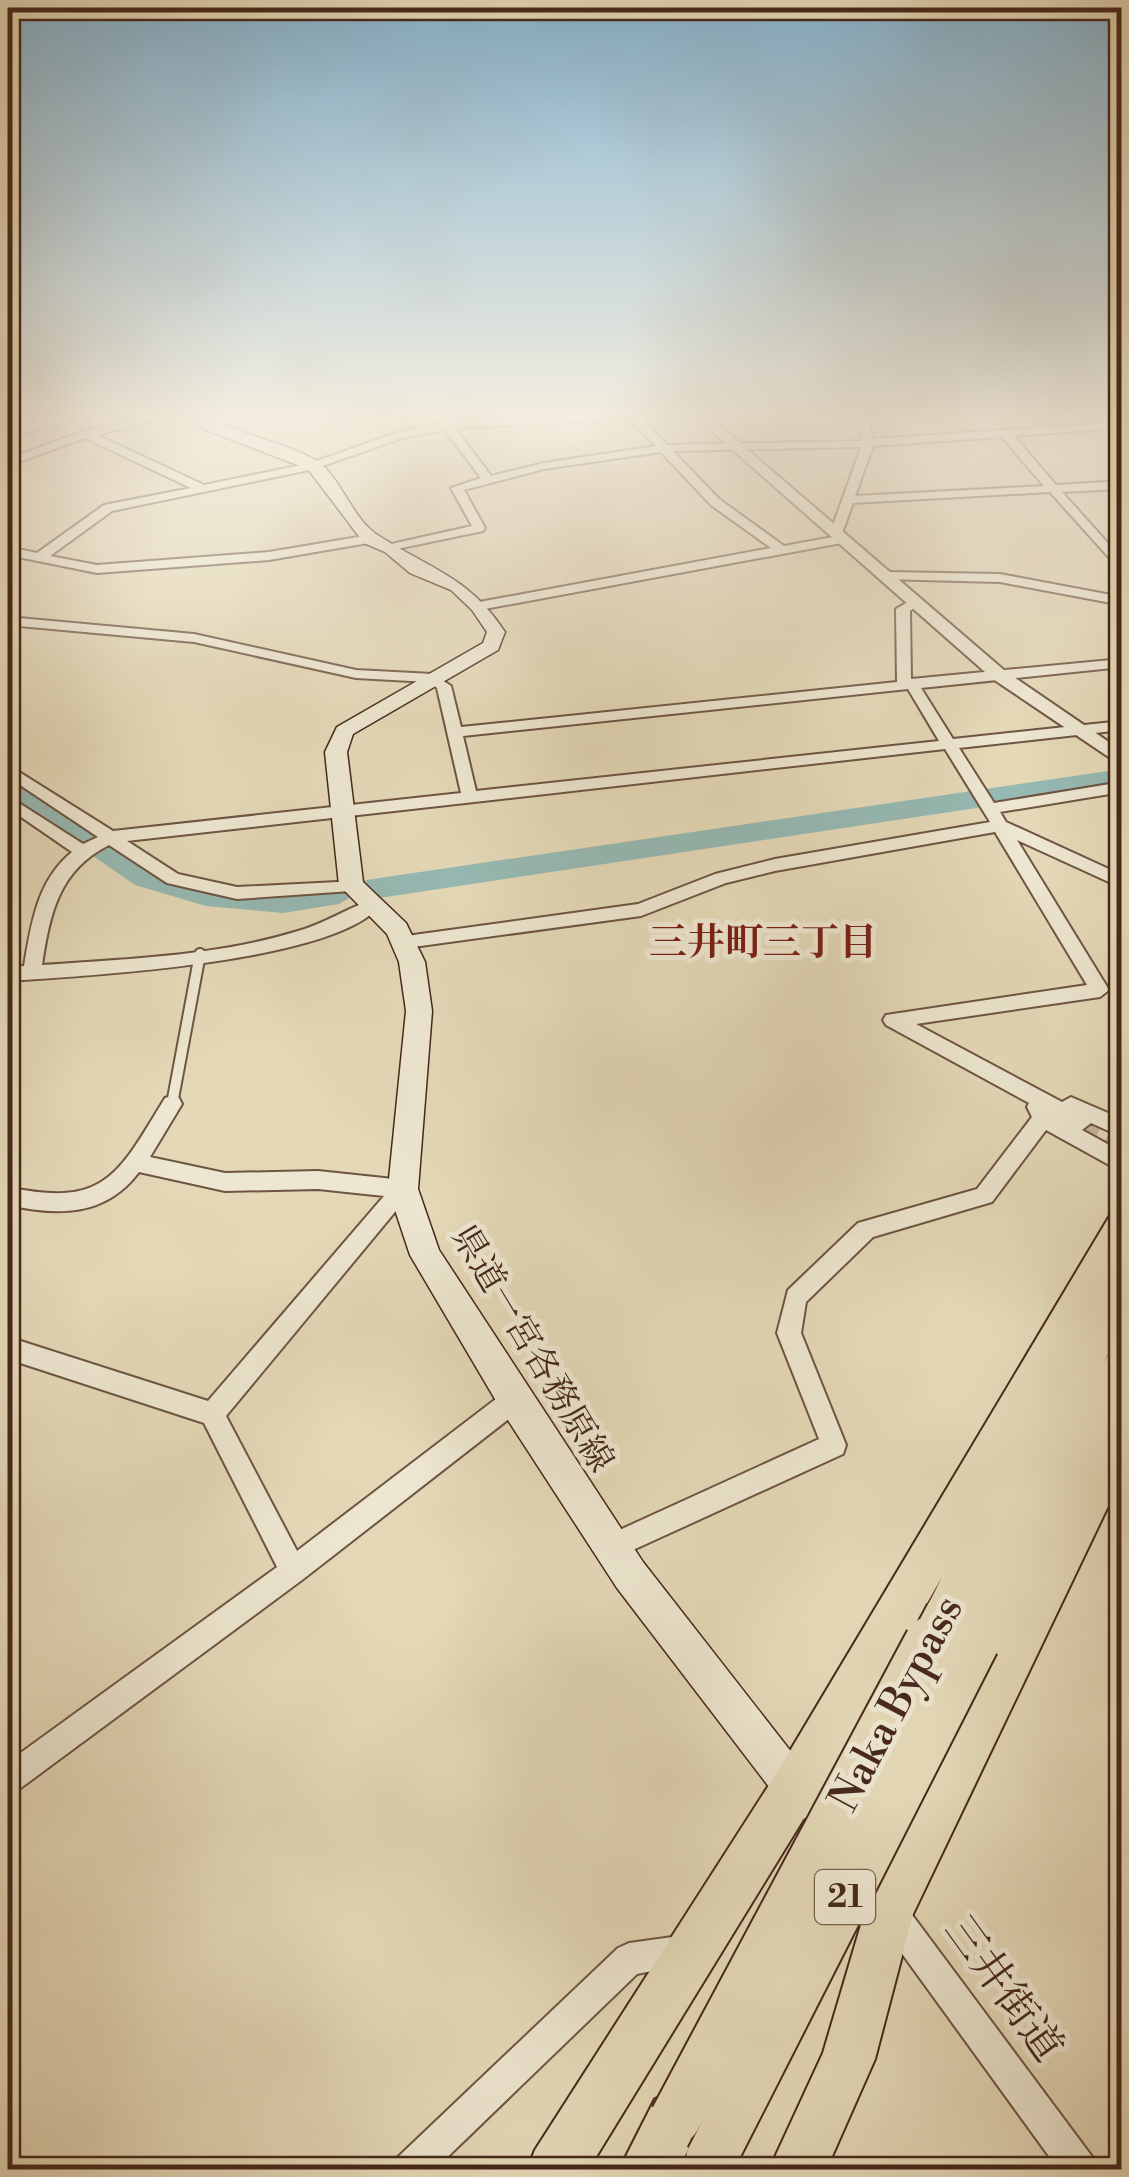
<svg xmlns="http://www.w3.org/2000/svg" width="1129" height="2177" viewBox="0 0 1129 2177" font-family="'Libre Bodoni','Noto Serif JP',serif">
  <rect width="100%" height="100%" fill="#e4d8b7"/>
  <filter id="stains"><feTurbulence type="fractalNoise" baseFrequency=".002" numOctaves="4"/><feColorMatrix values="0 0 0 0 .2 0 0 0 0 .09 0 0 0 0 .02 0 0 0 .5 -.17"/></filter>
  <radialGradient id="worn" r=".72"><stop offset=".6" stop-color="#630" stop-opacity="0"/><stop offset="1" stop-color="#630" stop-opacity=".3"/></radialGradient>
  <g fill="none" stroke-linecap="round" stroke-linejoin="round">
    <!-- river -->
    <path fill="#96b9b3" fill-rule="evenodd" d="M1122,769V786L366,900L354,895L339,904L283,913L206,906L135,885L8,797V775L18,778L157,871L207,886L283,891L339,884L351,889L366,880Z"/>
    <!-- minor-tunnel -->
    <path stroke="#c4b598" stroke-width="20" stroke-dasharray="20 10" stroke-linecap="butt" d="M1081,1122L1122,1144"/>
    <defs>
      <path id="service" d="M172,1104L200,954"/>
      <path id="minor" d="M159,414H176L97,435L204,485L311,463L396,433L441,424L434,414H444L451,422L676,414L671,417L642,419L667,445L862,441L857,414H867L873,439L1122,422V428L1014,436L1056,485L1122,481V489L1062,492L1122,559V572L1050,492L853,503L841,536H847V542L479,610L474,609V603L771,548L711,505L661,452L544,469L464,490L485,528L483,531L387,551V545L472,526L451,488L481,478L445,430L402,438L314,469L112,511L50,556L97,565L269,552L370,535L376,539L374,542L269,560L97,573L8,555V547L37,553L104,505L191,488L85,438L8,466V459L81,432ZM630,419L656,446L544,463L491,476L455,428ZM1002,437L1044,486L855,496L873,446ZM861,447L830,534L833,537L784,546L719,499L673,451Z
        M886,572L1000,574L1122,597V605L1000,582L881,579L879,576Z
        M915,598L922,602L910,611L911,679L1122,659V667L921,688L953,739L1122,721V730L959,748L994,803L1122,782V792L1000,812L1006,822L1122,875V888L1017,840L1109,990L1100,997L916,1024L1062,1102L1071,1097L1122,1119V1137L1091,1123L1082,1130L1122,1152V1172L1046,1130L992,1202L873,1237L806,1302L801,1333L846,1445L843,1454L611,1560L602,1556L598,1547L602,1538L819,1439L777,1333L788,1290L858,1223L977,1189L1032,1117L1027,1107L1029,1103L886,1025L883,1020L886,1015L1087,985L995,832L775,871L726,883L641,916L406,948L397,942L406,936L638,904L715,874L775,859L990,822L945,749L127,841L178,874L237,887L357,881L360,885L357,889L351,891L237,899L167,883L109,845C59,870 50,913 42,965C127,959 217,956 298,931C324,924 345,909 370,901L379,907C329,963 85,976 8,981V967L24,966C31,925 37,880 72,852L8,808V796L83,844L98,837L8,777V765L113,831L461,793L437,688L429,682L356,678L194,642L8,625V617L194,634L356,670L433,674L451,686L461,727L897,682L896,609ZM908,689L939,741L476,791L463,736Z
        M172,1096L179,1098L182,1104L150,1157L225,1173L318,1171L403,1180L411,1183L414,1189L226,1416L297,1551L505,1392L514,1388L523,1392L526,1400L523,1408L302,1580L18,1790L8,1795V1762L277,1567L204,1423L8,1359V1337L208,1401L384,1196L318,1189L225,1191L139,1172C105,1217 58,1216 8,1205V1187C105,1208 118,1175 165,1098Z
        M893,1899L904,1904L1093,2158L1098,2170H1059L882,1926L877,1915L882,1904Z
        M687,1935L698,1940L703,1951L698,1962L637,1974L434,2170H392L397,2158L618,1948L629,1943Z"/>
      <path id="tertiary" d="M70,414H91L8,438V430Z
        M692,414H706L1005,671L1122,751V766L993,679Z"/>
      <path id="secondary" d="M182,414H199C230,432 299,446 321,464C343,483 354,521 379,536C432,570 469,577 505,632L498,650L353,734L347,752L363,882L406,923L425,962L432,1011L418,1189L439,1250L643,1562L817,1785L823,1799L817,1813L803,1819L789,1813L617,1588L502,1411L410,1255L388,1189L406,1011L399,962L387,934L339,885L325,752L337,727L483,643L487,632L472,610L451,590L410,573L385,552L364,543L308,469L206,430Z"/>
      <path id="trunk" d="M1122,1213V1262L1112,1279L1122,1276V1329L1103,1364L1108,1354L1122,1349L1118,1414L1122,1413V1477L913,1914L875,2059L826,2170H769L823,2053L871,1891L991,1651L978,1656L962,1650L957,1630L946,1635L930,1629L924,1613L942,1577L812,1805L588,2170H527L535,2150L778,1771L1109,1217Z
        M675,2091L695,2099L703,2119L678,2170H619L655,2099Z"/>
    </defs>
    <!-- service casing -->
    <use href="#service" stroke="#6e5442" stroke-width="14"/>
    <!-- minor casing -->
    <use href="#minor" stroke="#6e5442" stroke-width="4"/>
    <!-- tertiary casing -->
    <use href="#tertiary" stroke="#6e5442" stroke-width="4"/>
    <!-- secondary casing -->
    <use href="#secondary" stroke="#46281b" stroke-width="3"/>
    <!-- trunk casing -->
    <use href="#trunk" stroke="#46281b" stroke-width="4"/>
    <!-- service -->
    <use href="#service" stroke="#ede6d0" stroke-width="10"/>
    <!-- minor -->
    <use href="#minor" fill="#ede6d0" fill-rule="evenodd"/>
    <!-- tertiary -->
    <use href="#tertiary" fill="#ede6d0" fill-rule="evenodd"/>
    <!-- secondary -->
    <use href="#secondary" fill="#ede6d0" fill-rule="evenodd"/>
    <!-- trunk -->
    <use href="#trunk" fill="#e4d8b7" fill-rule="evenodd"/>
    <defs>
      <path id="trunk-bridge-far1" d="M929,1645L946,1613
        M973,1645L978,1634"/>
      <path id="trunk-bridge" d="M675,2119L930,1642
        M711,2159L974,1642"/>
    </defs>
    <!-- trunk-bridge-far1 casing -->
    <use href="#trunk-bridge-far1" stroke="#46281b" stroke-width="44" stroke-linecap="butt"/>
    <!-- trunk-bridge casing -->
    <use href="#trunk-bridge" stroke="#46281b" stroke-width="54" stroke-linecap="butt"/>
    <!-- trunk-bridge-far1 -->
    <use href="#trunk-bridge-far1" stroke="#e4d8b7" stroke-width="40"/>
    <!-- trunk-bridge -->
    <use href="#trunk-bridge" stroke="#e4d8b7" stroke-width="50"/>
  </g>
  <!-- sky -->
  <linearGradient id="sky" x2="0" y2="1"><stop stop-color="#87b6d3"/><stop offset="0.58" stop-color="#f3eddf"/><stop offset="1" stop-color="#f3eddf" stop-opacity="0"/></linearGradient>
  <rect width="1129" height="718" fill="url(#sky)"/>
  <g text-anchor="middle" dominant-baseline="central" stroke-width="10" stroke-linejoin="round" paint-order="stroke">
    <!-- shield labels -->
    <rect fill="#ede6d0" stroke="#786151" stroke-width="2.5" x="815" y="1870" width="60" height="54" rx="8"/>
    <g font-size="32" font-weight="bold" fill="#46281b">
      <text x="845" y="1897">21</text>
    </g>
    <!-- street labels -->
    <g font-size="35" fill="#46281b" stroke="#ede6d0">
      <text transform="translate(532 1349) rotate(59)">県道一宮各務原線</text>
    </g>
    <!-- neighbourhood labels -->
    <g font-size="38" font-weight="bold" fill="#7a1f14" stroke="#ede6d0">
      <text x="763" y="943">三井町三丁目</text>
    </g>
    <!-- near-street labels -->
    <g font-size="42" fill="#46281b" stroke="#ede6d0">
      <text transform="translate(897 1704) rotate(-62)">Naka Bypass</text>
      <text transform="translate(1003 1989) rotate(54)">三井街道</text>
    </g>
  </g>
  <!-- margin -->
  <rect width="1129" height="2177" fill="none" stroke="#e4d8b7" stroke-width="40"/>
  <rect x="10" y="10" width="1109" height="2157" fill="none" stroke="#46281b" stroke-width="5"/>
  <rect x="20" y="20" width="1089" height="2137" fill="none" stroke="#46281b" stroke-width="2.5"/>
  <rect width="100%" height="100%" filter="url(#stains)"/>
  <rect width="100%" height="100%" fill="url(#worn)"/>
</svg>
